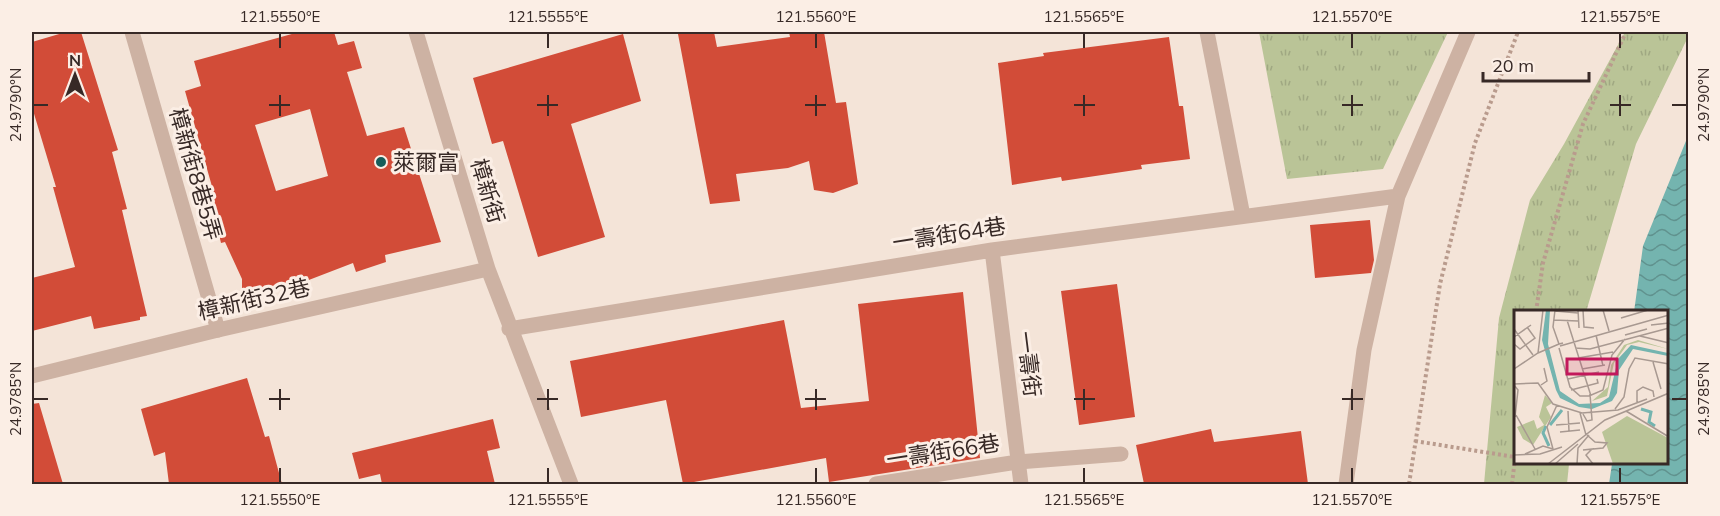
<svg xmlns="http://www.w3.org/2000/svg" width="1720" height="516" viewBox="0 0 1720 516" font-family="Mulish,'Noto Sans TC',sans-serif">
  <defs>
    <pattern id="park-tufts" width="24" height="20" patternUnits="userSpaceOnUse" patternTransform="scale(1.5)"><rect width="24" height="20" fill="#bac497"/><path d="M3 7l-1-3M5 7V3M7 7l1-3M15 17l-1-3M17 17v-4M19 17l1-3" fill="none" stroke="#a0a882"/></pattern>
    <pattern id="water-waves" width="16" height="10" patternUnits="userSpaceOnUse" patternTransform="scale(1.5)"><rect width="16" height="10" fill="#74b4af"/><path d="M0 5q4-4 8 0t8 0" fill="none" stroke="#60928e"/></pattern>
  </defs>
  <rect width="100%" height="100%" fill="#f4e4d8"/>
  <!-- park -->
  <path fill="url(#park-tufts)" d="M1259,32H1448L1383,169L1287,179Z
    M1625,32H1688V37L1636,144L1586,312H1516V464H1569L1567,484H1484L1499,318L1530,200L1564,144Z"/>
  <!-- water -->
  <path fill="url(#water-waves)" d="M1688,136V484H1609L1612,464H1668V312H1634L1643,246Z"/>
  <!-- building -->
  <path fill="#d24c38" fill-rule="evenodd" d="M66,32H81L118,150L112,152L127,209L122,210L147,316L140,317V320L94,329L91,316L32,331V278L75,267L53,187H56L32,107V42Z
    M299,32H334L338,45L354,41L362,68L347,72L367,136L404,127L441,242L385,255L386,262L356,272L353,263L301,283L300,280L268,287L242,296V279L225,242L221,243L209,191L213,190L185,91L201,86L194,61ZM310,109L328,176L276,191L255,125Z
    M698,32H714L717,47L790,37L789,32H824L836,103L846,102L858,184L833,193L814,190L809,161L788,168L736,174L740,201L710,204L678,34Z
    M623,34L641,101L571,124L605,237L538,257L503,141L492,144L473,78Z
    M1169,37L1179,106H1183L1190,159L1141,165L1142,169L1062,181L1061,177L1012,185L998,63L1044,56L1043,53Z
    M1370,220L1374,260L1371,273L1315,278L1310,225Z
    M1117,284L1135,417L1079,425L1061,291Z
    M963,292L980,458L829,482L826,458L683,484L666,400L581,417L570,361L784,320L801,408L869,401L858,304Z
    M247,378L265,437L269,436L282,484H169L165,452L154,456L141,409Z
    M39,403L63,484H32V404Z
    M493,419L500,448L487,451L495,484H382L380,474L359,479L352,453Z
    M1211,429L1214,442L1301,431L1308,484H1144L1136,445Z"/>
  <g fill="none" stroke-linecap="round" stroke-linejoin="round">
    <!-- path -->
    <path stroke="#b99b8d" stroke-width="4" stroke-dasharray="3 3" stroke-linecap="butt" d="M1536,312L1543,263L1583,124L1626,32
      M1415,441L1515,457
      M1409,484L1440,284L1475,143L1518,32
      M1512,484L1516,450"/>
    <!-- service -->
    <path stroke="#cdb2a3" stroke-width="15" d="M132,32L218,330
      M1018,462L1121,454"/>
    <!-- minor -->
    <path stroke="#cdb2a3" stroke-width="15" d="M416,32L488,269L571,484
      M1207,32L1243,216
      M992,250L1021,484
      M509,329L992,250L1398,196
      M32,376L218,330L488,269
      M876,484L1018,462
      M1346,484L1364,350L1398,196L1468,32"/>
  </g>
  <!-- ticks -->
  <path fill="none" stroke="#372926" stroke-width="2" d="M280,33V48M548,33V48M816,33V48M1084,33V48M1352,33V48M1620,33V48M280,95V116M548,95V116M816,95V116M1084,95V116M1352,95V116M1620,95V116M33,105H48M269,105H290M537,105H558M805,105H826M1074,105H1095M1342,105H1363M1610,105H1631M1672,105H1687M280,389V410M548,389V410M816,389V410M1084,389V410M1352,389V410M33,399H48M269,399H290M537,399H558M805,399H826M1074,399H1095M1342,399H1363M1672,399H1687M280,468V483M548,468V483M816,468V483M1084,468V483M1352,468V483M1620,468V483"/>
  <!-- markers -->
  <circle fill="#175d5a" stroke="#fbeee5" stroke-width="2" cx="381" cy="162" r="6"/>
  <g text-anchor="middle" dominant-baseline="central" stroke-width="6" stroke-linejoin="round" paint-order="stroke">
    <!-- poi labels -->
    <g font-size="22" fill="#372926" stroke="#fbeee5" text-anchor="start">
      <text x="393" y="162">萊爾富</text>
    </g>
    <!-- street labels -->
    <g font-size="22" fill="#372926" stroke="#fbeee5">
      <text transform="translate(196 174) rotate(74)">樟新街8巷5弄</text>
      <text transform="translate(488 191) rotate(73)">樟新街</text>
      <text transform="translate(949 234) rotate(-9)">一壽街64巷</text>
      <text transform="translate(254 299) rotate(-13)">樟新街32巷</text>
      <text transform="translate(1029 364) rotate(83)">一壽街</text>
      <text transform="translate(943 451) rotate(-9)">一壽街66巷</text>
    </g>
  </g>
  <!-- overview -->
  <g transform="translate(1514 310)">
    <rect width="154" height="154" fill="#f4e4d8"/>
    <path d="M31,85L38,93L32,97L37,107L19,135L9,129L3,117L20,110L23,119L30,115L25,107Z" fill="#bac497"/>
    <path d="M113,106L154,128V154H99L88,122Z" fill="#bac497"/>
    <path d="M124,30L154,39L125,32L113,35L100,53L93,86L78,91L94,77L97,55L110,35Z" fill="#bac497"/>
    <path d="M32,0H36L34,34L46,81L65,94L86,93L95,87L104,49L117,35L154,43V46L119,39L105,60L103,83L98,91L78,99L65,97L46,88L42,80L28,30Z" fill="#74b4af"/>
    <path fill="none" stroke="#74b4af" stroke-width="3" d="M127,99L137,102L135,112L141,116M36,115L48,100M32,116L29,123L35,136"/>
    <path fill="none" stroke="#a89991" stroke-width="1.5" d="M41,0L39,17L45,34L49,33M64,0L65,18M69,0L70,17L80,18M89,0L95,21M41,1L64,3M107,8L134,0M40,10L64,11M53,10L77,86M137,15L155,13M0,19L19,45M82,25L89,56M111,25L133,19M126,26L155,33M0,27L17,15M0,34L6,39L21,28L13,17M46,36L155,5M45,38L56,77L66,86H75L89,80L98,45L111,29M61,38L76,39L155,18M24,43L29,0M64,48L99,42M139,52L147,79M0,59L24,43L45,34M68,59L91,55M54,69L85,62M0,74L24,73L39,94L68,103L104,100L133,89M0,75L4,80L1,107M27,75L33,71L30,58M57,80L84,73L83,69M123,92V81L129,77L139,81L140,87M101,99L110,87L115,59L121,48L155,54M54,101L55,121M112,101L155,127M66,103L72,125M69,104L73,111L78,110L76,84M2,105L21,139M42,115L66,113M46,122L66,120M73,125L81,132L93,133L89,138L69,140L78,139L72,145L79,154M39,139L33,117L43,95M11,144L29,136L39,139M0,145L26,144L48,137M34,154L91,110L155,83M41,154L64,134M63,154L64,138L75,125"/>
    <path fill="#c2185b" fill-opacity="0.15" stroke="#c2185b" stroke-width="3" d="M53,49H103V64H53Z"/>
    <rect width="154" height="154" fill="none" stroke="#372926" stroke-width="3"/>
  </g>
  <!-- border -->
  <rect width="1720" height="516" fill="none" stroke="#fbeee5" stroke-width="66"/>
  <!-- north arrow -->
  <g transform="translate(75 75)" stroke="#fbeee5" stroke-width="4.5" paint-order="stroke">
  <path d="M0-4.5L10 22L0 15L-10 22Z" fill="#372926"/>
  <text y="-9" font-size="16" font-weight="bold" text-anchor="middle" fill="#372926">N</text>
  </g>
  <!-- scale -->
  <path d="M1483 72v9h106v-9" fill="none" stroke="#372926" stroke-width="3"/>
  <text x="1492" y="72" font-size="18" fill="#372926" stroke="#fbeee5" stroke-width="4.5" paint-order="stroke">20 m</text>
  <rect x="33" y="33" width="1654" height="450" fill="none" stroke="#372926" stroke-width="2"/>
  <g font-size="15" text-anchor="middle" fill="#372926">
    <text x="280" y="22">121.5550°E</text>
    <text x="548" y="22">121.5555°E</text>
    <text x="816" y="22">121.5560°E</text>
    <text x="1084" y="22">121.5565°E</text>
    <text x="1352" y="22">121.5570°E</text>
    <text x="1620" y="22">121.5575°E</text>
    <text transform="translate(16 105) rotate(-90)" y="5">24.9790°N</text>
    <text transform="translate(1704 105) rotate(-90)" y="5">24.9790°N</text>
    <text transform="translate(16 399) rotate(-90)" y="5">24.9785°N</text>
    <text transform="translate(1704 399) rotate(-90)" y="5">24.9785°N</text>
    <text x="280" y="505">121.5550°E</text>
    <text x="548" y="505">121.5555°E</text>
    <text x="816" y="505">121.5560°E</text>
    <text x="1084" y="505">121.5565°E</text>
    <text x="1352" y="505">121.5570°E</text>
    <text x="1620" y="505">121.5575°E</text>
  </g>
</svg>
